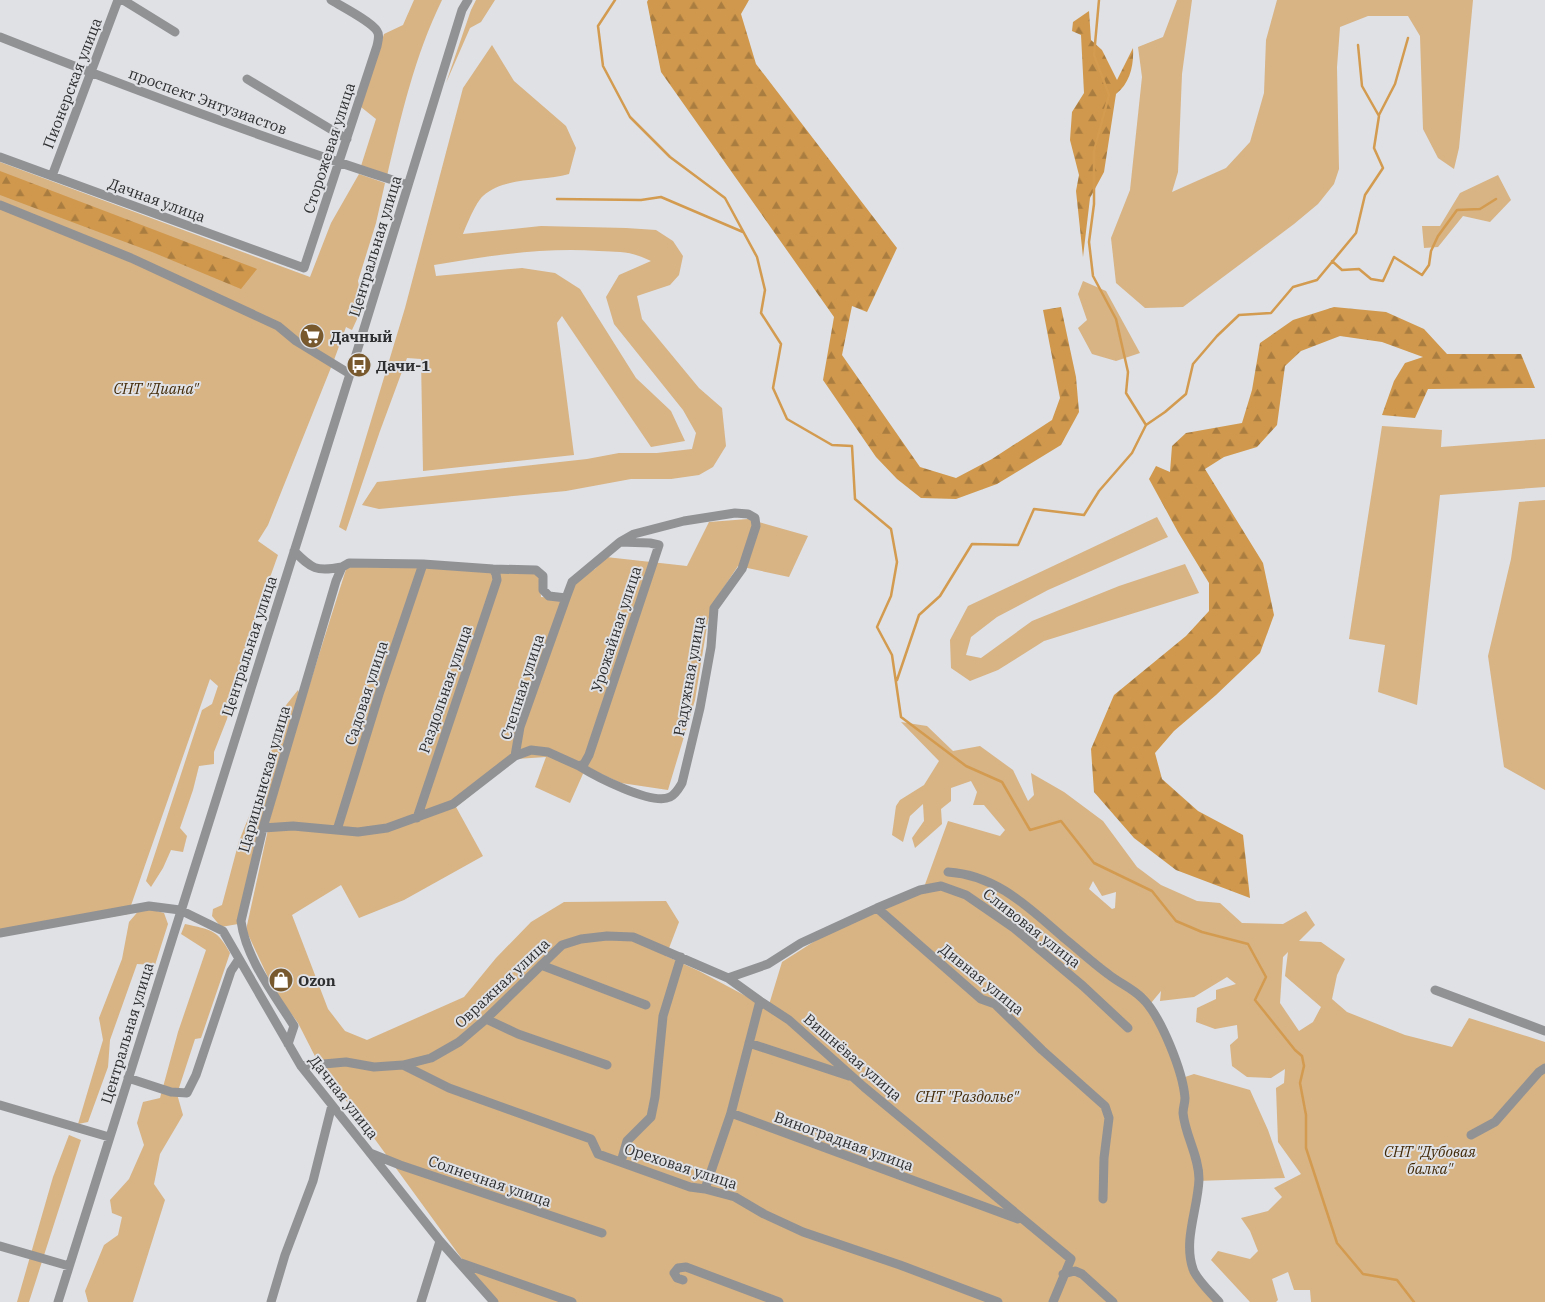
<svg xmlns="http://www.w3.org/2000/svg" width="1545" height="1302" viewBox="0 0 1545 1302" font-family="'IBM Plex Serif',serif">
  <defs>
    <pattern id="forest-firs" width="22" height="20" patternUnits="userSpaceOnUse" patternTransform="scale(1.25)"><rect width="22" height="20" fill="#d0984c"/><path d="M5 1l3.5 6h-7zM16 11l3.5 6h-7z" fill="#a97c40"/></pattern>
  </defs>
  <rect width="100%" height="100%" fill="#dfe1e5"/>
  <!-- green -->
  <path fill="#d8b384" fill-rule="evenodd" d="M414,0H442C415,55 401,116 387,176L361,166L376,119L361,107L384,34L403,25Z
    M476,0H495L481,22L470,28L446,83L471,10Z
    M1177,0H1192L1182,74L1178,172L1172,192L1226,168L1250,142L1264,93L1266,40L1277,0H1473L1459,148L1454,169L1438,158L1423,129L1420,36L1408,16H1368L1340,27L1337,67L1339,169L1334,184L1318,204L1294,224L1183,307L1145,308L1116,283L1111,238L1130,190L1142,77L1138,47L1163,37Z
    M492,45L514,81L566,126L576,148L569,174C542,182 505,176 483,196C476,202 467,224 463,234L541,226L626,228L656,230L673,241L683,256L679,275L670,285L637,296L642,319L699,388L722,408L726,446L713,467L699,475L671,479H631L566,491L379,509L362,505L377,482L587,459L619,453H657L692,449L696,433L683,410L614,324L606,297L619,275L651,261C631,251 620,252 599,251C543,247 489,256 434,265L436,276L522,268L555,273L580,289L636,378L671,411L685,441L651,447L562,316L557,323L574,455L423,471L421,359L407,358L380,431L346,531L339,527L405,308L463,88Z
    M0,162L310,277L331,223L359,174L385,183L376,223L358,281L363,306L352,330L346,327L334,360L268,525L258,541L278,555L248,639L233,690L227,719L214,752V764L199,766L193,790L180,828L187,836L183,852L171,850L163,868L151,887L146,881L202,710L212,704L218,686L210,679L128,914L0,936Z
    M1498,175L1511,200L1490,222L1463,216L1438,247L1424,248L1422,226H1440L1460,193Z
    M1083,281L1106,291L1140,353L1116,361L1092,354L1078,328L1087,320L1078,294Z
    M1382,426L1442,430L1441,447L1545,439V487L1440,495L1417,705L1378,692L1385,645L1349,639Z
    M1545,500V790L1504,767L1488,656L1511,559L1519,502Z
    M1157,517L1168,537L1048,590L997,617L971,637L966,655L981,658L1032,621L1119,586L1185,564L1199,593L1044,641L998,670L970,681L951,668L950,640L968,606Z
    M748,519L808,536L789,577L738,566L716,599L708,620L695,700L668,790L621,783L586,767L570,803L535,787L546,757L516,759L456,807L483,856L404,900L359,918L341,885L292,915L328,1009L345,1031L367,1040L464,997L496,958L531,922L564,902L666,901L679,922L666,956L699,971L768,1008L782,962L818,939L923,890L948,821L1000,836L1005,830L984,805H973L977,792L971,781L951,788V801L941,809L942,824L915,848L912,838L924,821L923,804L910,816L903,842L892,835L896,806L900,800L924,785L939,761L901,722L927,726L953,751L980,746L1013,770L1028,801L1034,795L1031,773L1064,792L1103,821L1137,867L1161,885L1197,901L1220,903L1242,923L1283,924L1306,911L1315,925L1299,941L1321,942L1345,959L1337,975L1332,999L1347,1012L1405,1035L1452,1047L1469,1018L1545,1042V1302H1311L1310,1290H1294L1288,1272L1272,1279L1278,1300L1276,1302H1250L1211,1260L1218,1251L1250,1259L1258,1251L1250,1231L1241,1218L1268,1211L1282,1197L1274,1188L1301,1174L1278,1142L1276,1088L1284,1083L1285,1069L1271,1078L1247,1077L1232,1066L1230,1045L1238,1038L1237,1025L1215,1029L1196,1022L1197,1008L1216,999V990L1236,984L1227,977L1194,997L1160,1001L1161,991L1151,1003L1185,1077L1194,1074L1250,1090L1268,1130L1285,1178L1196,1181L1189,1268L1215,1302H497L470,1270L358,1116L321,1068L298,1023L274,990L246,930L267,834L270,818L304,702L348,563L539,574L541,597L568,599L576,579L595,569L606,557L687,566L709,522ZM1093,881L1102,896L1116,892L1115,908L1112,909L1089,889ZM1288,952L1285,976L1321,1007L1313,1022L1299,1031L1280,1003L1283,957Z
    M298,690L301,698L238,924L221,927L212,916L213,909L222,905L239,841L258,794L283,709Z
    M141,908H146L164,913L168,924L155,965L137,964L110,1040L108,1067L88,1122L78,1124L103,1040L99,1018L122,959L129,922Z
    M185,924C211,930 217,929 230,953L201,1038L195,1039L177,1094L183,1115L160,1154L154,1184L165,1200L133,1302H88L85,1291L104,1245L118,1235L122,1217L112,1213L110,1200L129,1179L144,1145L137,1123L143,1102L160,1098L178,1032L206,950L181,934Z
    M69,1135L81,1140L29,1302H17L53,1177Z"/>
  <!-- forest -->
  <path fill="url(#forest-firs)" d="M648,0H749L741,14L756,64L897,248L867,312L852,306L842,355L920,467L956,478L992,459L1052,420L1060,398L1043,310L1061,307L1076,377L1079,412L1061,445L997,484L956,499L921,498L897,479L876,457L823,380L834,317L661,72L647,2Z
    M1089,11L1091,40L1102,50L1117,80L1133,48C1134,65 1130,83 1116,94L1104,172L1090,198L1083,257L1076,191L1079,175L1070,140L1072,112L1084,93L1081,35L1072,31L1073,22Z
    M0,171L257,269L241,289L152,252L0,195Z
    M1334,307L1386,312L1424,329L1447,354H1521L1535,388L1428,389L1415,418L1382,415L1394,381L1405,363L1423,357L1382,342L1340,336L1301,351L1285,366L1277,425L1257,447L1224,457L1205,469L1263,563L1274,615L1260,653L1216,695L1174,731L1155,753L1162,779L1198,811L1243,835L1250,898L1176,870L1134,838L1094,792L1091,749L1114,695L1186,636L1209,611V583L1178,532L1149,479L1156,466L1170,472L1172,446L1186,433L1242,423L1252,390L1260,343L1293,320Z"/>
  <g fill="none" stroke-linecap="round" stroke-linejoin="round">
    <!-- stream -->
    <path stroke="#d39b4f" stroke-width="2.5" d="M615,0L598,26L603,66L630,117L670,157L725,198L757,257L765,290L761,313L781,344L773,388L787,419L832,445L852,446L855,499L891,529L897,562L891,596L877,627L892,655L901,717L966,766L1002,782L1030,830L1061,821L1094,863L1152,891L1176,921L1202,932L1248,944L1266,977L1255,1000L1295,1050L1302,1056L1304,1066L1300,1083L1306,1115V1148L1337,1243L1363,1274L1397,1280L1414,1302
      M1379,115L1395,84L1408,38
      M557,199L641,200L661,197L743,232
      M1332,261L1342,270L1359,269L1371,279L1383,281L1394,257L1422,275L1429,265L1431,251L1438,236L1457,210L1480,209L1496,199
      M1146,425L1165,412L1186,394L1193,364L1217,336L1239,315L1271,313L1293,287L1317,280L1356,233L1365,195L1383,168L1374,148L1379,116L1362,86L1358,45
      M897,680L919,615L940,596L972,544L1018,545L1034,509L1084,515L1099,491L1132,453L1146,425L1126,393L1128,372L1116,319L1093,276L1089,242L1094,204V151L1109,95L1094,55L1099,0"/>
    <!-- minor -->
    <path stroke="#919294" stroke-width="9" d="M123,0L175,32
      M0,37C134,90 270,141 408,185
      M247,79L347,139
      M0,157L304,268L377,46C378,41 380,35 377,31C372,22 341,6 331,0
      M52,176L118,0
      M0,205L131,258L278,326L296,341L350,374
      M515,756L531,750L548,752L579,766L584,764L589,755L659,545L650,543L620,542L572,582L566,598
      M579,766C595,776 652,806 670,797C676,794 679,788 682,783L700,708L711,647L714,608L742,569L756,526L755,518L748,514L735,513L684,521L634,534L620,542
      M417,818L497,580L496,574L493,569
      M263,828L293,826L358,832L387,828L453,804L515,756L520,727L566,598L549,596L543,590V576L536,570L493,569L423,564L349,563L342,567
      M337,830L380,691L423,564
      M948,872C997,875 1029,908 1064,938C1079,950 1093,963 1108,974C1119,983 1132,988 1142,998C1161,1016 1183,1072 1185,1098C1185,1103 1183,1108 1183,1113C1185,1135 1199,1156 1199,1179C1198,1209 1183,1240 1193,1269C1196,1279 1212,1294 1219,1302
      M877,908L920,890L941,886L966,895L1014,928L1083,986L1128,1028
      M0,933L149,906L180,910L223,931L301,1066L440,1241L494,1302
      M541,965L646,1005
      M728,978L768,964L801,943L877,908L981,999L995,1004L1042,1050L1105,1106L1109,1118L1104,1158L1103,1199
      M1435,990L1545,1031
      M486,1019L518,1034L607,1065
      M749,1043L849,1076
      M288,1044L294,1026C274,994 246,959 241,921L263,828L336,581L342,567C316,572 312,569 294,551
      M403,1065L431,1058L459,1042L486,1019L562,945L581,939L607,936L633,937L728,978L760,1001
      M301,1066L346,1062L374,1067L403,1065L449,1088L591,1139L598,1154L690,1187L705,1189L735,1197L764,1214L803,1232L900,1265L998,1302
      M128,1078L171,1092L187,1093L196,1075L231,971L239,959
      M0,1105L109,1137
      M731,1113L760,1001L789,1020L864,1087L1071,1259L1053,1302
      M1471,1135L1495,1122L1539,1072L1545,1068
      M370,1153L400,1165L602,1233
      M621,1162L627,1141L651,1117L655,1097L663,1016L681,957
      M705,1189L731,1113L1018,1219
      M0,1246L69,1266
      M461,1263L572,1302
      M1063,1274L1075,1271L1082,1274L1113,1302
      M683,1280L677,1278L674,1273L678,1268L686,1267L779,1302
      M58,1302L350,374L462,10L468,0
      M271,1302L285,1255L313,1181L332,1105
      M421,1302L440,1241"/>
  </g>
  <!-- icons -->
  <defs>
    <symbol id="supermarket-disc" viewBox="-11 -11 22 22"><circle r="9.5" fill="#78582d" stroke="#dfe1e5"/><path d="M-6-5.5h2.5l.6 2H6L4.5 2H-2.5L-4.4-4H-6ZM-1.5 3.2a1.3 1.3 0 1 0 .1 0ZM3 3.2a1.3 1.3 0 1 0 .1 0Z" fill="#fff"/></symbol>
    <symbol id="bus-disc" viewBox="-11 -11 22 22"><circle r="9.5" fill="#78582d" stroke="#dfe1e5"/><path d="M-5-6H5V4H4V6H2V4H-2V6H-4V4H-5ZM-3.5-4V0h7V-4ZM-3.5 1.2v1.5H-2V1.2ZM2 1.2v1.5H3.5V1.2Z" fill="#fff"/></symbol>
    <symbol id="shop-disc" viewBox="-11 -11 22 22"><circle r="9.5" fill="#78582d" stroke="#dfe1e5"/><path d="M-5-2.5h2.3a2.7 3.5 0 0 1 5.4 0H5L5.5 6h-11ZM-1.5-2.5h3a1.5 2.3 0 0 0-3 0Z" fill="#fff"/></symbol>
  </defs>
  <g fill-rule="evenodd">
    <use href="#supermarket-disc" x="298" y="322" width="28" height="28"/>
    <use href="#bus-disc" x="345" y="351" width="28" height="28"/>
    <use href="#shop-disc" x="267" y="966" width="28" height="28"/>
  </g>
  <g text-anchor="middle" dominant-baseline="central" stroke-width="4" stroke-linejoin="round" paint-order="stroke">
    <!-- street labels -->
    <g font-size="15" fill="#2d2e2f" stroke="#dfe1e5">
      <text transform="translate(72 83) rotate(-69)">Пионерская улица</text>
      <text transform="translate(208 101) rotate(20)">проспект Энтузиастов</text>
      <text transform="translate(329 148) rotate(-72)">Сторожевая улица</text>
      <text transform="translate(157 200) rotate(20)">Дачная улица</text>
      <text transform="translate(375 246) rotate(-73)">Центральная улица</text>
      <text transform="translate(616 629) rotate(-72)">Урожайная улица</text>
      <text transform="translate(249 646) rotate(-72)">Центральная улица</text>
      <text transform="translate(689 676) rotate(-80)">Радужная улица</text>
      <text transform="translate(522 687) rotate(-72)">Степная улица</text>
      <text transform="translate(445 689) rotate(-71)">Раздольная улица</text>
      <text transform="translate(366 693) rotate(-72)">Садовая улица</text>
      <text transform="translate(264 779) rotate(-74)">Царицынская улица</text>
      <text transform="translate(1032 928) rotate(38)">Сливовая улица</text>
      <text transform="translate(982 979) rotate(39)">Дивная улица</text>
      <text transform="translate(502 983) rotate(-43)">Овражная улица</text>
      <text transform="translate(127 1033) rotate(-73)">Центральная улица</text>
      <text transform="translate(853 1057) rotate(41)">Вишнёвая улица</text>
      <text transform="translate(344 1097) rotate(52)">Дачная улица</text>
      <text transform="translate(844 1141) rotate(20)">Виноградная улица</text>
      <text transform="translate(681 1166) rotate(18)">Ореховая улица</text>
      <text transform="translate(490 1181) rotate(19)">Солнечная улица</text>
    </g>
    <!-- poi labels -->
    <g font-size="15" font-weight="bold" fill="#2d2e2f" stroke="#dfe1e5" text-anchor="start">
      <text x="330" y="336">Дачный</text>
      <text x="376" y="365">Дачи-1</text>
      <text x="298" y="980">Ozon</text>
    </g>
    <!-- park labels -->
    <g font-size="15" font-style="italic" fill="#412907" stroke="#dfe1e5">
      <text x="156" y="388">СНТ "Диана"</text>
      <text x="967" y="1096">СНТ "Раздолье"</text>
      <text x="1430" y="1151">СНТ "Дубовая<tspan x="1430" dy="17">балка"</tspan></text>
    </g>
  </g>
</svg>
